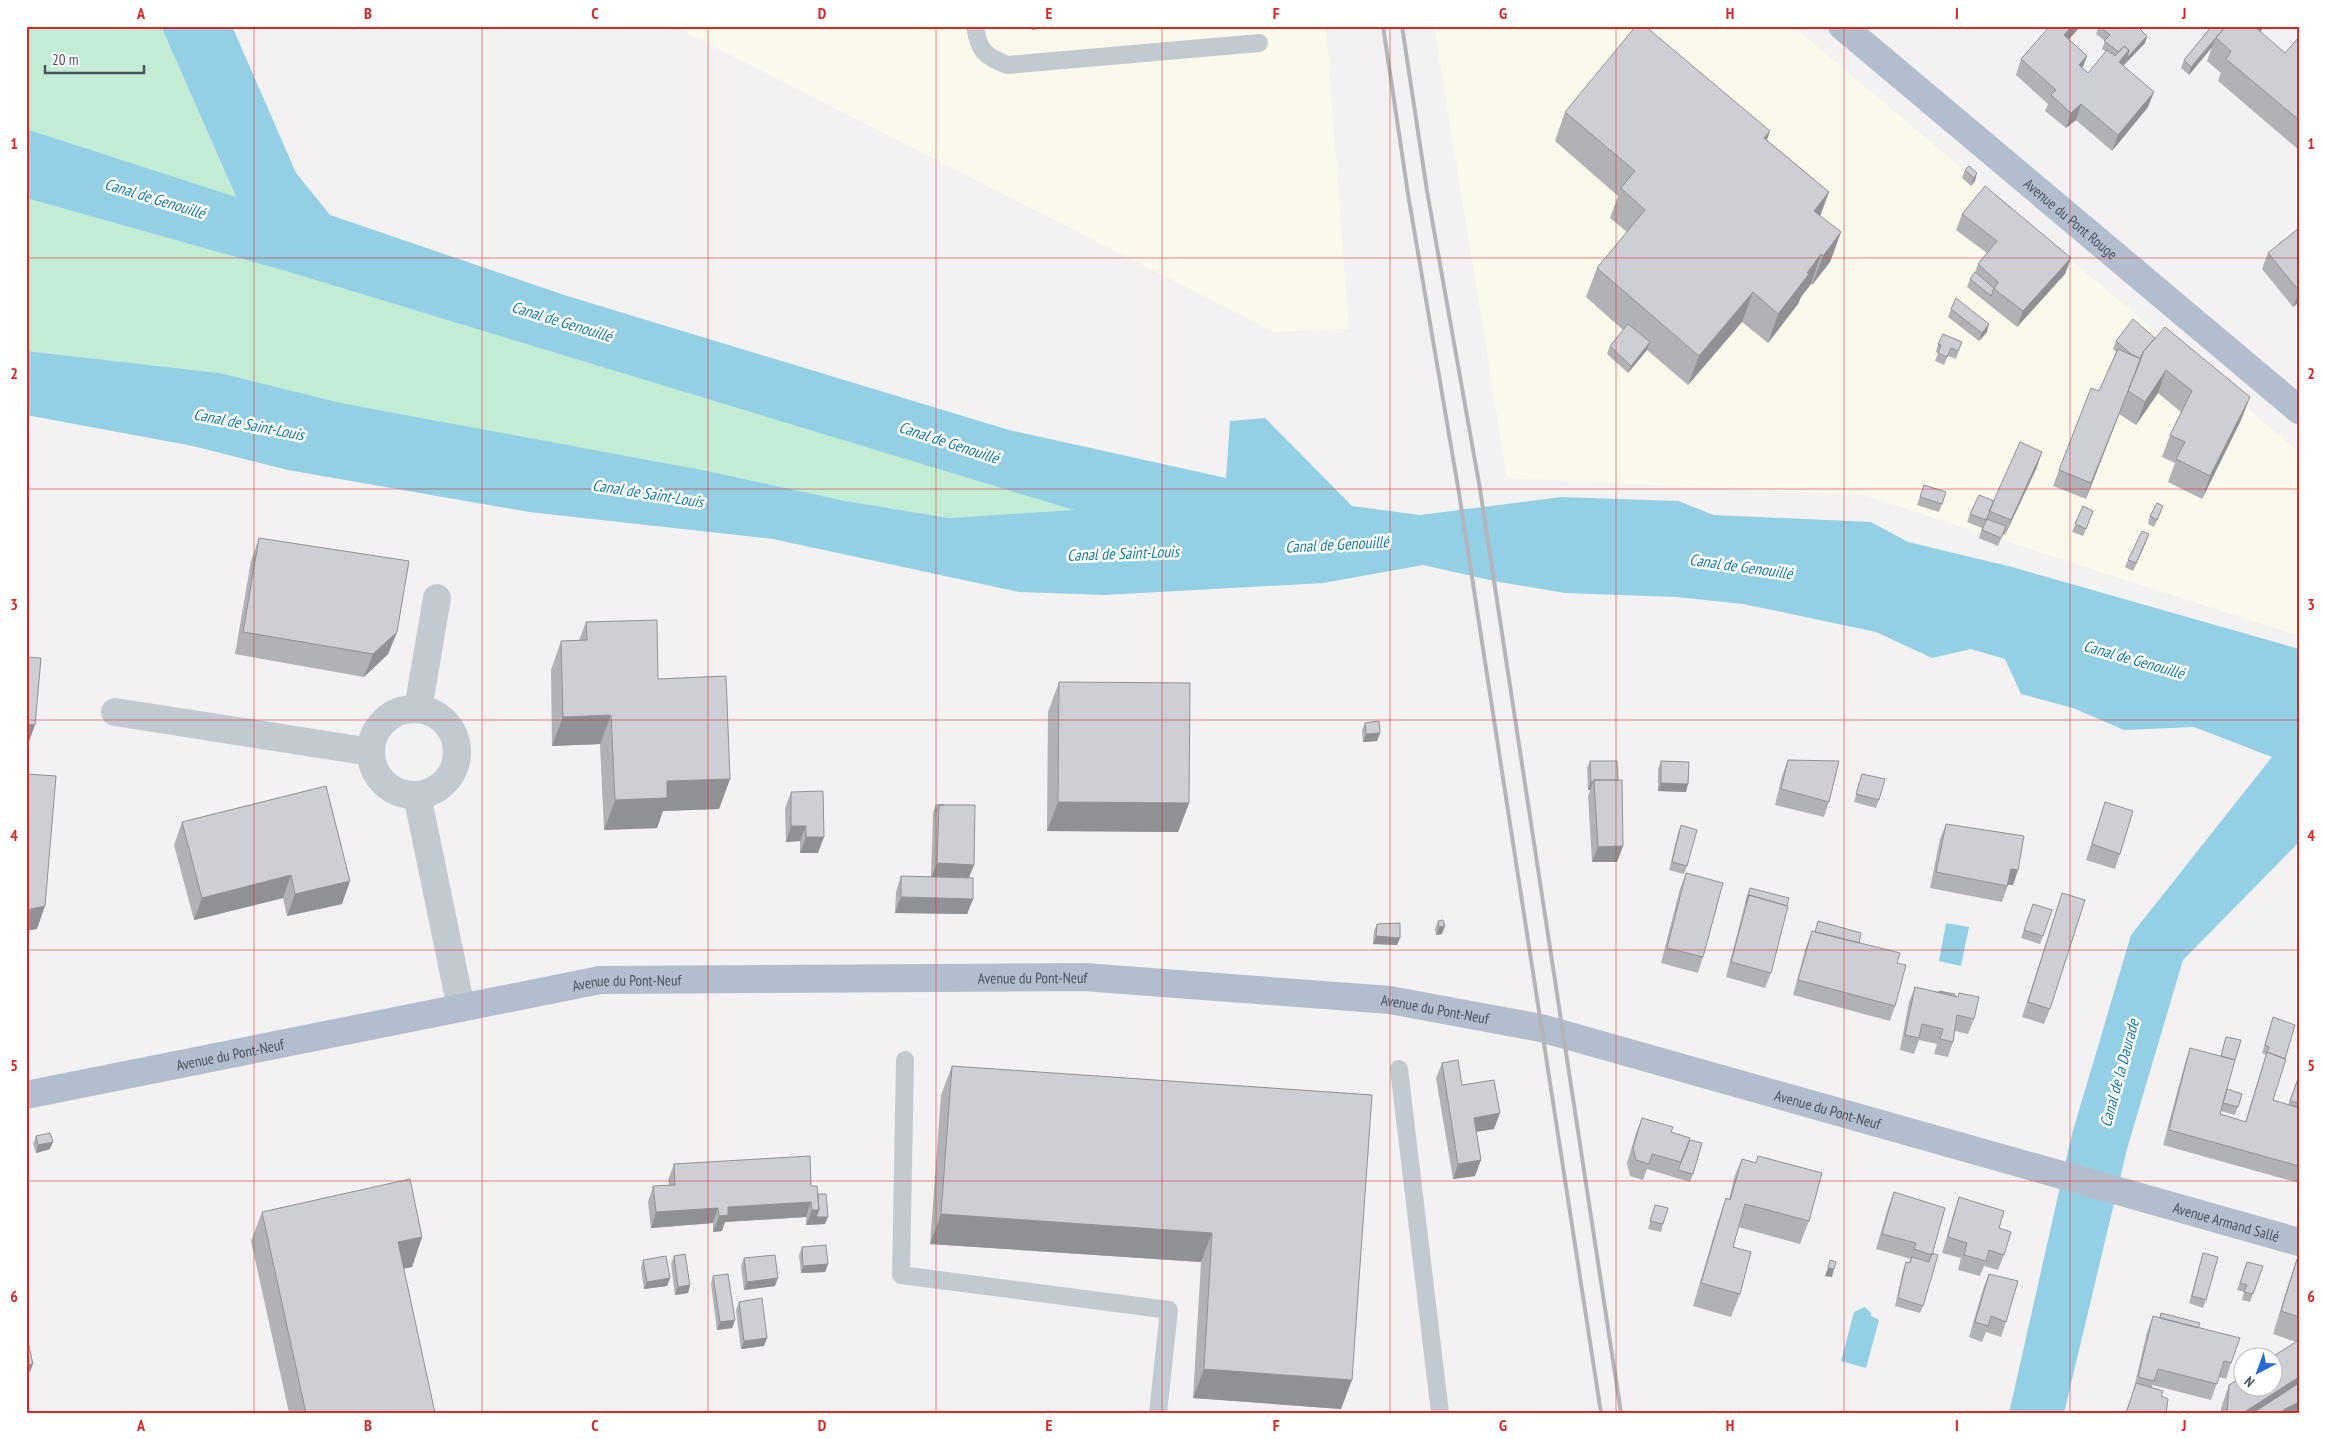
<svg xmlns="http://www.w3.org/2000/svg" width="2325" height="1439" viewBox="0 0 2325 1439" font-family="'PT Sans Narrow',sans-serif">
  <rect width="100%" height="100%" fill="#f3f1f1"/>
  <!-- commercial -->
  <path fill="#fbf8ec" d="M673,26H1326L1349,329L1274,332Z
    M1434,26H1793L2299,452V636L1863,495L1507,478Z"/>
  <!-- green -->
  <path fill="#c3ecd5" d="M26,26H161L236,198L26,129Z
    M26,198L289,272L1076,510L949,518L840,500L341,403L220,373L26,351Z"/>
  <!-- water -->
  <path fill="#93d0e6" d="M161,26H232L296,173L330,215L564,295L1009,430L1226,478L1230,421L1265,418L1352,506L1420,515L1561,497L1678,501L1714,515L1871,522L1908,542L2012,567L2299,649V842L2183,960L2127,1149L2064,1413H2009L2072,1134L2131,935L2272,757L2194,727L2124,730L2073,708L2021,694L2005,659L1971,649L1932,658L1876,632L1743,604L1676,597L1565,593L1494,581L1423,565L1323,583L1105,595L1019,592L773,539L529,512L288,470L193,446L26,415V351L220,373L341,403L707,471L840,500L949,518L1074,510L289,272L26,198V129L236,197Z
    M1946,923L1969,927L1961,966L1939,961Z
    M1865,1307L1871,1313V1316L1879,1320L1866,1368L1841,1361L1854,1312Z"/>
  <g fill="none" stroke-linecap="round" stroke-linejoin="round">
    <!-- lane -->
    <path stroke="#c2cad1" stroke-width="18" d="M975,26C979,52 984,55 1007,65L1259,43
      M905,1060L901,1275L1169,1310L1158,1413
      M1399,1069L1440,1413"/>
    <!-- street -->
    <path stroke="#c2cad1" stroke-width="28" d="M418,709L437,598
      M371 752a43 43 0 1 1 86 0a43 43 0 1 1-86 0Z
      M115,712L371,752
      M417,795L461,1008"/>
    <!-- primary -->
    <g stroke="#b2becd" stroke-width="28">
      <path id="s1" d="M1842,26L2299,410"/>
      <path id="s2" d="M26,1095L600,980L1084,977L1390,1000L1541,1028L2299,1242"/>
    </g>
    <!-- rail -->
    <path stroke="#b3b5ba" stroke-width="4" d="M1383,26L1408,194L1459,493L1601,1413
      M1402,26L1427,191L1480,489L1621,1413"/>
  </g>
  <!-- wall -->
  <path fill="#b1b2b6" d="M2050,26H2081L2069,39L2087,56L2082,68L2088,73L2106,52L2102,49L2105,41L2096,34L2099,26L2147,36L2145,43L2124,65L2148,107L2112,151L2076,120L2066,128L2045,111L2048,104L2016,75L2021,59Z
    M2212,26H2263L2260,32L2285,53L2299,37V150L2218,81L2221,73L2207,61L2212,47L2189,75L2181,68L2184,60Z
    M1565,112L1770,131L1767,140L1829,192L1820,216L1841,232L1830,262L1812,285L1811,284L1801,297L1798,304L1768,343L1742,322L1688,385L1647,350L1628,373L1607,354L1610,346L1623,330L1586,297L1597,268L1627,232L1610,218L1618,196L1555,141Z
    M1969,166L1975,181L1971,186L1962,178L1965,170Z
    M1962,214L2071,258L2065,274L2017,327L1967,287L1970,279L1975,272L1978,264L1987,253L1956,230Z
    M2299,228V302L2293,307L2262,269L2268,253Z
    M1951,309L1987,332L1979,341L1948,317Z
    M2155,338L2250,397L2241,420L2202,499L2168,482L2175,463L2162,457L2170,435L2181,412L2158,393L2136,425L2119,414L2120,412L2086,499L2053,486L2059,470L2099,391L2116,352L2113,349L2116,341Z
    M1962,342L1956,359L1948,356L1944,365L1935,361L1938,353L1936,352L1938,344Z
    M2037,467L2005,535L2003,534L1998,546L1979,538L1982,528L1967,522L1970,514L1994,501Z
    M1924,485L1942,504L1939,512L1917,505Z
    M2083,506L2093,511L2083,536L2072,532Z
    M2163,506L2160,514L2154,527L2148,524L2150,516Z
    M259,538L397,632L388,654L364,677L235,654L251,561Z
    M2146,542L2133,571L2125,567L2128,560Z
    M586,622L658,679L730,779L719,809L663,811L657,828L604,830L600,744L552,746L551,670L561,641L579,640Z
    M1059,682L1189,803L1178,832L1047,831L1048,712Z
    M1365,723L1380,733L1377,741L1363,742L1362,730Z
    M1788,760L1829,802L1824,817L1775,805L1782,776Z
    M1590,761L1618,780L1623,846L1617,862H1592L1588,796L1590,790H1588L1587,768Z
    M1661,761L1686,792L1658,791V769Z
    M1862,774L1879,800L1876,808L1854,802Z
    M326,786L342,904L287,916L283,898L194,920L174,845L182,822Z
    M791,792L818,853H800V841L786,842L785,808Z
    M2105,802L2120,854L2115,869L2086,860Z
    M936,805H975L969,878L973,899L967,914L895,913L896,892L901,876L931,877L933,812Z
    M1946,824L2018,870L2013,885H2008L2002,902L1930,888L1940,839Z
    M1681,825L1687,866L1684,874L1669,870L1678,833Z
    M1686,873L1703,957L1698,973L1661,963L1680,889Z
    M1750,888L1771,973L1765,988L1726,977L1747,896Z
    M2062,893L2050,1009L2044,1024L2022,1017Z
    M2033,904L2043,936L2040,944L2021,938Z
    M1438,921L1442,934L1436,935L1435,929Z
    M1818,921L1897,963L1895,1006L1890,1021L1793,995L1806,947L1812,931L1815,932Z
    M1377,924L1400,938L1397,945L1373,944L1374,931Z
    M1915,987L1955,996L1974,1019L1968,1034L1955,1031L1953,1042L1948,1057L1934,1054L1937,1044L1919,1040L1914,1054L1900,1050L1909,1002Z
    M2273,1017V1100L2288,1105L2299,1076V1183L2163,1145L2185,1063L2190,1048L2221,1056L2226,1037L2235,1060L2227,1089L2242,1094L2235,1115L2221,1111L2220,1114L2245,1122L2266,1055L2262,1053Z
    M1442,1063L1462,1085L1494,1129L1476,1132L1475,1176L1453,1179L1436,1078Z
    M952,1066L1372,1095L1341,1409L1193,1398L1201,1262L930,1244L941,1095Z
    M1642,1118L1671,1132L1687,1146L1693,1174L1690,1182L1647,1169L1643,1180L1630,1176L1627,1163L1636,1133Z
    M36,1136L50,1149L36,1153L33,1144Z
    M1742,1159L1809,1221L1800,1244L1738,1227L1733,1247L1740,1294L1731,1317L1693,1306L1718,1221L1726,1198L1729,1199L1735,1175Z
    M674,1164L811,1186L818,1194L825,1224L806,1225V1217L725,1222L722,1231L713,1232V1223L651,1228L648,1202L653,1186L669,1185L668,1180Z
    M1894,1192L1932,1253L1923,1306L1920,1313L1895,1306L1903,1270L1906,1262L1909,1263L1911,1259L1876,1249L1888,1208Z
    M1959,1197L1999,1228L2004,1255L1998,1270L1984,1266L1980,1276L1958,1270L1961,1258L1942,1253L1954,1212Z
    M1655,1205L1663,1224L1661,1232L1648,1229Z
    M262,1212L422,1237L412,1267L403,1268L435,1413H289L251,1241Z
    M802,1247L828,1264L825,1272L801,1273L799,1255Z
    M2203,1253L2206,1300L2203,1308L2189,1303Z
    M674,1256L690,1285L688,1293L675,1295L671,1264Z
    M744,1258L775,1286L744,1290L741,1266Z
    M2297,1259L2299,1260V1413H2221V1408L2229,1385L2296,1342L2273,1334L2289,1282Z
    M643,1260L670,1278L667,1286L644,1289L641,1268Z
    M2247,1262L2263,1266L2250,1302L2242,1300L2244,1292L2237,1290Z
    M1989,1274L2006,1322L2001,1337L1986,1332L1982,1342L1969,1337L1983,1289Z
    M713,1276L735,1320L732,1328L717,1330L711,1284Z
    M739,1302L767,1338L764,1346L741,1349L736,1310Z
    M2161,1313L2198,1328L2231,1363L2226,1379L2219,1377L2211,1400L2152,1385V1387L2161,1396L2166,1413H2126L2133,1392L2147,1332L2153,1316L2159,1318Z"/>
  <!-- shaded-wall -->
  <path fill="#909194" d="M1033,26H1056L1032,30Z
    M2072,26H2081L2058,51L2064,35Z
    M2255,26H2263L2262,30L2246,50Z
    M2147,36L2145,43L2124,65L2127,58Z
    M2215,40L2212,47L2189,75L2191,67Z
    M2129,50L2124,65L2119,62Z
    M2087,56L2081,72L2079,65Z
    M2154,92L2148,107L2112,151L2118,135Z
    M2081,104L2076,120L2066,128L2071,113Z
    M1770,131L1759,161L1764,138Z
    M1977,173L1975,181L1971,186L1974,178Z
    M1829,192L1818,221L1814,211Z
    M1841,232L1830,262L1812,285L1823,256Z
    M1821,254L1811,284L1801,297L1798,304L1768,343L1778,314Z
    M2071,258L2065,274L2017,327L2023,311Z
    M1753,292L1742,322L1688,385L1699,356Z
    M2299,292V302L2293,307Z
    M1989,324L1987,332L1979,341L1982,333Z
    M1650,342L1647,350L1628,373L1631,366Z
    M2166,370L2158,393L2136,425L2145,402Z
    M2126,397L2120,412L2086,499L2091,483Z
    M2250,397L2241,420L2202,499L2210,476Z
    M2042,452L2037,467L2005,535L2011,520Z
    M2149,534L2146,542L2133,571L2136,563Z
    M397,632L388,654L364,677L373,654Z
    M611,715L600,744L552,746L563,717Z
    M26,724L35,725L27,747H26Z
    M1380,733L1377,741L1363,742L1366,734Z
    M730,779L719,809L663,811L657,828L604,830L615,800L667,781Z
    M1591,782H1593L1590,790H1588Z
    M1661,783L1688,784L1686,792L1658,791Z
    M1058,802L1189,803L1178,832L1047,831Z
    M791,826H806L800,841L786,842Z
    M806,837H824L818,853H800Z
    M1623,846L1617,862H1592L1598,847Z
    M937,863L974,865L968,880L931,878Z
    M2011,869L2018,870L2013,885L2005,884Z
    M291,875L283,898L194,920L202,898Z
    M350,881L342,904L287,916L295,894Z
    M901,897L973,899L967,914L895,913Z
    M45,906L37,929L26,931V910Z
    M1445,926L1442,934L1436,935L1439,927Z
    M1376,936L1400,938L1397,945L1373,944Z
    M1500,1113L1494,1129L1468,1133L1474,1118Z
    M53,1142L50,1149L36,1153L38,1145Z
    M1481,1160L1475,1176L1453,1179L1458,1164Z
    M811,1202L806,1217L725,1222L722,1231L713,1232L719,1216L728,1207Z
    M718,1208L713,1223L651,1228L656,1212Z
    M812,1210H819L828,1217L825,1224L806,1225Z
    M941,1214L1212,1233L1201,1262L930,1244Z
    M422,1237L412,1267L387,1272L398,1242Z
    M828,1264L825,1272L801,1273L803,1266Z
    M1828,1268L1834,1269L1832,1277L1825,1276Z
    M670,1278L667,1286L644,1289L647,1282Z
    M778,1278L775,1286L744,1290L747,1282Z
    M690,1285L688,1293L675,1295L678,1287Z
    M735,1320L732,1328L717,1330L720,1322Z
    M767,1338L764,1346L741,1349L744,1341Z
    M33,1364L30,1372L27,1373L26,1374V1366Z
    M1204,1369L1352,1380L1341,1409L1193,1398Z
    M2299,1377V1395L2271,1413H2243Z
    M2299,1402V1413H2282L2283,1410Z"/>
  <!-- building -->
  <path fill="#cecfd4" stroke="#909194" d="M1636,26H1645L1770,131L1764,138L1829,192L1814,211L1841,232L1823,256L1821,254L1807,273L1809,274L1778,314L1753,292L1699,356L1597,268L1645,210L1621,188L1635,171L1565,112Z
    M2050,26H2072L2064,35L2087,56L2079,65L2088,73L2107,50L2115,56L2124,46L2129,50L2119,62L2154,92L2118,135L2081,104L2071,113L2051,95L2056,90L2021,59Z
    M2099,26H2112L2116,29L2118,26H2137L2147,36L2127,58L2129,50L2124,46L2119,52L2104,41L2110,35Z
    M2212,26H2226L2191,67L2184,60Z
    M2226,26H2255V27L2285,53L2299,37V120L2226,59L2231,51L2216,38Z
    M1969,166L1977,173L1974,178L1965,170Z
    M1985,186L2071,258L2023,311L1994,289L1998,282L1978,264L1997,241L1962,214Z
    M2299,228V291L2268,253Z
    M1975,272L1994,288L1991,296L1970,279Z
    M1956,298L1989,324L1982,333L1951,309Z
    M2133,319L2155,338L2143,352L2141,359L2131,354L2116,341Z
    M1628,324L1650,342L1631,366L1610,346Z
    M2165,327L2250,397L2210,476L2176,459L2185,442L2170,435L2192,391L2166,370L2145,402L2128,391L2143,352Z
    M1943,334L1962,342L1958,351L1951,348L1947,357L1938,353L1941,345L1938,344Z
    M2118,349L2141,359L2091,483L2059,470L2091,388L2099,391Z
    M2020,442L2042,452L2011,520L1989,511Z
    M1924,485L1946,492L1942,504L1920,497Z
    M1979,495L1994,501L1986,520L1970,514Z
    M2157,503L2163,506L2157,520L2150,516Z
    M2083,506L2093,511L2086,529L2075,524Z
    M1987,519L2006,526L2001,538L1982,530Z
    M2142,531L2149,534L2136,563L2128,560Z
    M259,538L409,561L397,632L373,654L243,632Z
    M657,620L658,679L726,676L730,779L667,781V798L615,800L611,715L563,717L561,641L587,640L586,622Z
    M26,657L41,658L35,725L26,724Z
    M1059,682L1190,683L1189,803L1058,802Z
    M1379,721L1380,733L1366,734L1365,723Z
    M1788,760L1839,761L1829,802L1781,789Z
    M1590,761H1617L1618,780H1594L1593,782H1591Z
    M1661,761L1689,762L1688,784L1661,783Z
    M26,774L56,776L45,906L26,910Z
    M1862,774L1885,779L1879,800L1856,794Z
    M1594,780H1622L1623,846L1598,847Z
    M326,786L350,881L295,894L291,875L202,898L182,822Z
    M823,791L824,837H806V826H791V792Z
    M2105,802L2133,811L2120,854L2092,844Z
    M936,805H944H939L936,812Z
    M939,805H975L974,865L937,863Z
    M1946,824L2024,836L2018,870L2011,869L2007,886L1936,872Z
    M1681,825L1697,830L1687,866L1672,862Z
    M1686,873L1723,883L1703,957L1667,948Z
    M901,876L973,878V899L901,897Z
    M1750,888L1789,898L1787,906L1749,895L1746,903Z
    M2062,893L2085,900L2050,1009L2028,1002Z
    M1749,895L1788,906L1771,973L1731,962Z
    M2033,904L2052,910L2043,936L2024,930Z
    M1443,920L1445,926L1439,927L1438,921Z
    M1818,921L1861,933L1859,943L1815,932Z
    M1400,923V938L1376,936L1377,924Z
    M1812,931L1900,953L1897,963L1906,965L1895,1006L1798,980Z
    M1915,987L1958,997L1959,993L1979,997L1974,1019L1957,1015L1953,1042L1940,1039L1943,1029L1922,1024L1919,1038L1905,1035Z
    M1939,991L1955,994V996L1939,992Z
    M2273,1017L2295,1025L2285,1059L2267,1052L2269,1047L2265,1045Z
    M2226,1037L2241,1040L2235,1060L2221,1056Z
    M2190,1048L2235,1060L2220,1114L2246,1122L2267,1052L2286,1059L2273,1100L2299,1108V1166L2169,1130Z
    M1458,1060L1462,1085L1494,1080L1500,1113L1474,1118L1481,1160L1458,1164L1442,1063Z
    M952,1066L1372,1095L1352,1380L1204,1369L1212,1233L941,1214Z
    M2299,1076V1108L2297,1107L2298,1103L2290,1101Z
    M2227,1089L2242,1094L2238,1107L2223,1103Z
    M1642,1118L1673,1127L1671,1132L1690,1138L1681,1162L1652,1154L1649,1164L1636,1160L1633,1148Z
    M50,1133L53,1142L38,1145L36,1136Z
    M1690,1140L1702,1143L1693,1174L1678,1170Z
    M810,1156L811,1186H817L819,1210H812L811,1202L728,1207V1215L719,1216L718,1208L656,1212L653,1186L675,1185L674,1164Z
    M1758,1156L1822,1173L1809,1221L1745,1204L1733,1247L1751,1252L1740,1294L1701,1283L1726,1198L1730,1200L1742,1159L1756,1163Z
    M410,1179L422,1237L398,1242L435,1413H306L262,1212Z
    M1894,1192L1945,1208L1932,1255L1914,1249L1916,1243L1882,1234Z
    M818,1194H826L828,1217H816L819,1210Z
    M1959,1197L2004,1211L1999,1228L2011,1232L2004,1255L1989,1250L1986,1261L1964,1255L1967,1243L1948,1237Z
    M1655,1205L1668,1208L1663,1224L1650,1221Z
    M826,1245L828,1264L803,1266L802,1247Z
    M1932,1253L1938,1255L1923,1306L1898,1298L1906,1262L1910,1263L1912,1257L1929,1262Z
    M2203,1253L2218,1257L2206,1300L2192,1296Z
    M685,1254L690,1285L678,1287L674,1256Z
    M775,1255L778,1278L747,1282L744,1258Z
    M666,1256L670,1278L647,1282L643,1260Z
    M2297,1259L2299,1260V1317L2281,1311Z
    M1830,1260L1836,1262L1834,1269L1828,1268Z
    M2247,1262L2263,1266L2253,1294L2244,1292L2247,1285L2240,1283Z
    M728,1274L735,1320L720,1322L713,1276Z
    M1989,1274L2018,1281L2006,1322L1991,1316L1988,1326L1975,1322Z
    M762,1298L767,1338L744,1341L739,1302Z
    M2161,1313L2200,1323L2198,1328L2160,1318Z
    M2153,1316L2240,1338L2231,1363L2224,1361L2217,1384L2158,1369L2154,1381L2138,1377Z
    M26,1337H27L33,1364L28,1365L26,1356Z
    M2299,1340V1377L2243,1413H2227L2229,1385L2242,1377V1386H2272V1357Z
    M26,1356L29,1368H26Z
    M2136,1383L2163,1391L2161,1396L2168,1399L2166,1413H2126Z
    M2299,1383V1402L2283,1410L2284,1413H2253Z"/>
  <!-- grid -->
  <path fill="none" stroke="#d62828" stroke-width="1" stroke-opacity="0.55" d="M254,26V1413M482,26V1413M708,26V1413M936,26V1413M1162,26V1413M1390,26V1413M1616,26V1413M1844,26V1413M2070,26V1413M26,258H2299M26,489H2299M26,720H2299M26,950H2299M26,1181H2299"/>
  <g text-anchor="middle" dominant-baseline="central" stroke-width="5" stroke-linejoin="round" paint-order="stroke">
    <!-- street labels -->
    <g font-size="15" fill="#4a525d" stroke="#fff">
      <text stroke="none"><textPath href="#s1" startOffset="299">Avenue du Pont Rouge</textPath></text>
      <text stroke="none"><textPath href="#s2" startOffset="1018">Avenue du Pont-Neuf</textPath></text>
      <text stroke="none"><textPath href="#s2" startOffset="612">Avenue du Pont-Neuf</textPath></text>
      <text stroke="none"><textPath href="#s2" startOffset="1422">Avenue du Pont-Neuf</textPath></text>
      <text stroke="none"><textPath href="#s2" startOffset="208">Avenue du Pont-Neuf</textPath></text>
      <text stroke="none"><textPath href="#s2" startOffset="1828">Avenue du Pont-Neuf</textPath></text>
      <text stroke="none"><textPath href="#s2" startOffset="2242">Avenue Armand Sallé</textPath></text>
    </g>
    <!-- water labels -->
    <g font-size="16" font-style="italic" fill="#177da2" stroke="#fff">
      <text transform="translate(155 198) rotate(17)">Canal de Genouillé</text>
      <text transform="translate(562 321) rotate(17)">Canal de Genouillé</text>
      <text transform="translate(249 424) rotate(11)">Canal de Saint-Louis</text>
      <text transform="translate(949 442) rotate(18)">Canal de Genouillé</text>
      <text transform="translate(648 493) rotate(9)">Canal de Saint-Louis</text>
      <text transform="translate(1337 544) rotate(-3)">Canal de Genouillé</text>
      <text transform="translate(1123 553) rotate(-2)">Canal de Saint-Louis</text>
      <text transform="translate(1741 566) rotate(8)">Canal de Genouillé</text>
      <text transform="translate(2134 659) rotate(16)">Canal de Genouillé</text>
      <text transform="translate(2119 1073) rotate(-75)">Canal de la Daurade</text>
    </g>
  </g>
  <!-- border -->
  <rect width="2325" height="1439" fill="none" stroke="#ffffff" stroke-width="55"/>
  <!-- north arrow -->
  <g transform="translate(2258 1372) rotate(221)"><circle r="24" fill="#ffffff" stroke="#b7babe"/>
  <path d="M0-4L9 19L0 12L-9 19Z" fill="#2669d7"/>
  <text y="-8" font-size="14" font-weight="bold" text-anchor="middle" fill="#4a525d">N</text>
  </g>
  <!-- scale -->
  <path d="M45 65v8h99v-8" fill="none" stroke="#4a525d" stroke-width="2.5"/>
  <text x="52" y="65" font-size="15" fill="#4a525d" stroke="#ffffff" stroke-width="4" paint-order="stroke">20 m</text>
  <rect x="28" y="28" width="2270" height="1384" fill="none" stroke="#d62828" stroke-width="2"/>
  <g font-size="16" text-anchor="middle" font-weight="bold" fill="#d62828">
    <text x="141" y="19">A</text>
    <text x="368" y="19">B</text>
    <text x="595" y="19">C</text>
    <text x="822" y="19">D</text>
    <text x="1049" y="19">E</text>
    <text x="1276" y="19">F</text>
    <text x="1503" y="19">G</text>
    <text x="1730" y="19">H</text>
    <text x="1957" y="19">I</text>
    <text x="2184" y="19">J</text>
    <text x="14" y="149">1</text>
    <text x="2311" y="149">1</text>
    <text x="14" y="379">2</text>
    <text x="2311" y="379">2</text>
    <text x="14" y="610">3</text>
    <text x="2311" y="610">3</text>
    <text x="14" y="841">4</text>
    <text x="2311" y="841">4</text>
    <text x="14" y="1071">5</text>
    <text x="2311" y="1071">5</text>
    <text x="14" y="1302">6</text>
    <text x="2311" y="1302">6</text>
    <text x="141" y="1431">A</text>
    <text x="368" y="1431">B</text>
    <text x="595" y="1431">C</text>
    <text x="822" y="1431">D</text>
    <text x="1049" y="1431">E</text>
    <text x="1276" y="1431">F</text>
    <text x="1503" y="1431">G</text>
    <text x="1730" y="1431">H</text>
    <text x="1957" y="1431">I</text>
    <text x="2184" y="1431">J</text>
  </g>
</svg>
